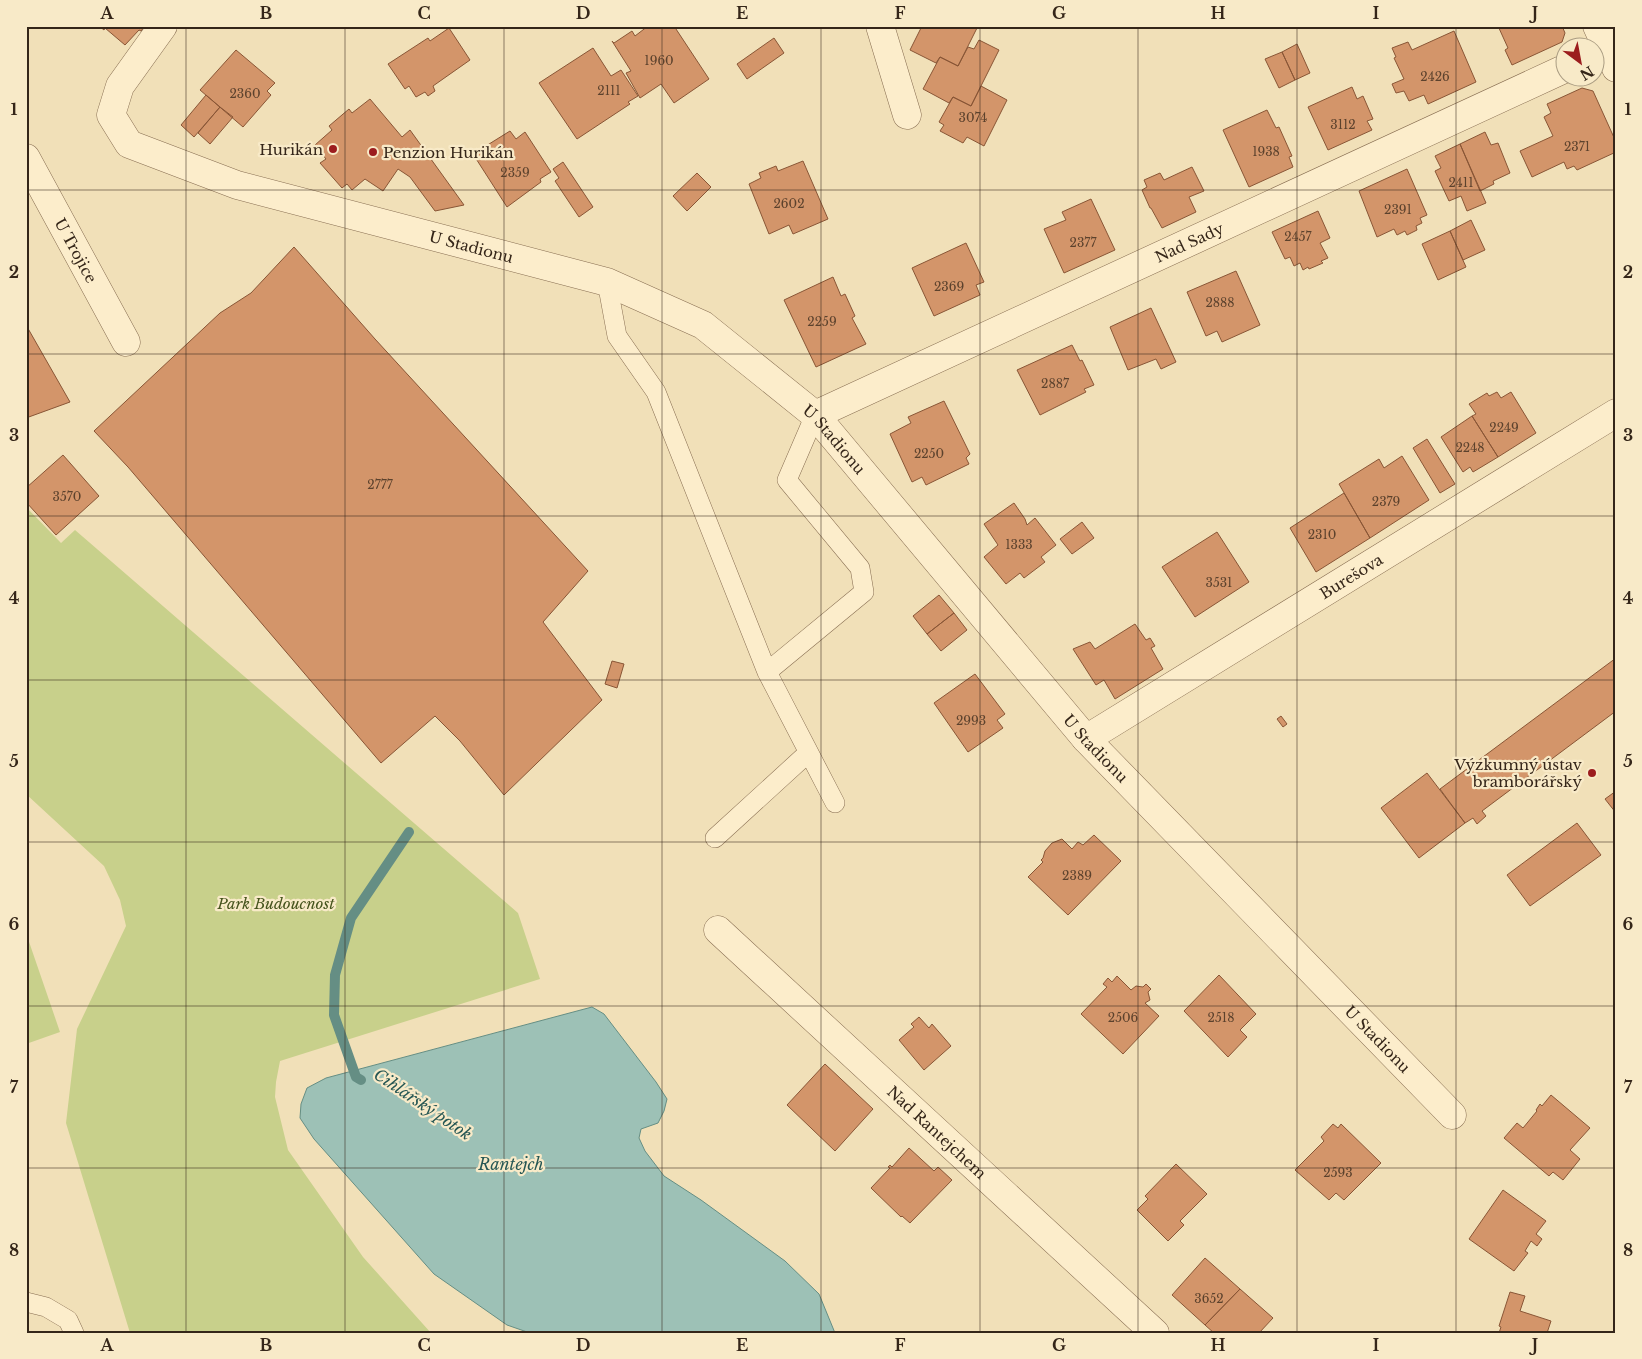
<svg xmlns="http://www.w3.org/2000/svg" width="1642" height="1359" viewBox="0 0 1642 1359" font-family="'Libre Baskerville',serif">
  <rect width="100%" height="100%" fill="#f1e0b8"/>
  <!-- green -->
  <path fill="#c8d08b" d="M26,507L61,543L75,530L518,913L540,979L280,1061L276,1082L275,1097L288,1150L363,1257L431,1333H130L66,1123L77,1029L126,926L120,900L104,866L26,794Z
    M26,933L60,1032L26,1044Z"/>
  <!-- water -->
  <path fill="#9dc1b6" stroke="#658e84" d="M592,1007L604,1014L656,1082L667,1099L664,1111L658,1123L641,1129L639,1138L645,1151L664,1176L701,1200L785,1261L819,1294L835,1333H530L507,1325L434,1274L314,1139L300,1118L301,1104L307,1088L326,1078Z"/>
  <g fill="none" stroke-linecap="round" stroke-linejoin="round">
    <!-- stream -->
    <path stroke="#658e84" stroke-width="10" d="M361,1080L356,1077L334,1015L335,975L351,918L409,832"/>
  </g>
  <!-- building -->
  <path fill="#d3956a" stroke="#895636" d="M99,26H145L141,31L139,30L125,45L105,28L104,30Z
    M648,26H674L709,79L674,103L661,84L640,98L626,73L631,71L612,41L614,43L632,31L635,36Z
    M922,26L945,27L978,26L958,66L940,57L936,63L910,50Z
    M1498,26H1562L1565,33L1562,42L1512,65L1505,50L1508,48Z
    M449,28L470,60L433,86L435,91L428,96L425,92L416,97L409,86L405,89L388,64L428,38L430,41Z
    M1454,31L1476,82L1428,104L1424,95L1409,101L1404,91L1396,93L1392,84L1404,79L1394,58L1396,57L1392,48L1408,42L1412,50Z
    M774,38L784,53L747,79L737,64Z
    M979,40L999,50L971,106L953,97L949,103L923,89L940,57L958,66L968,47L974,49Z
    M1297,44L1310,73L1295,80L1282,52Z
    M593,48L611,76L621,70L638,96L628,102L630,104L577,139L539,83Z
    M236,50L275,83L267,91L271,95L243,127L200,90Z
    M1282,52L1295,80L1279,88L1265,59Z
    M981,86L1007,100L984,146L967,137L963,143L940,131L944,125L939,122L953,97L971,106Z
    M1352,87L1357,99L1363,96L1373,119L1367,121L1372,130L1328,150L1308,107Z
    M1582,88L1593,91L1616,142V152L1577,170L1574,166L1567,169L1564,162L1532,177L1520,151L1553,136L1544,117L1551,113L1547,104Z
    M206,95L220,107L194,137L181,125Z
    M370,99L402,137L410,130L464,205L435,211L410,177L398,169L383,191L365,179L352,190L347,184L342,188L320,163L326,159L315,145L332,130L329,126L349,109L352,113Z
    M220,107L233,117L210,144L198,133Z
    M1267,110L1276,128L1279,127L1292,156L1289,157L1293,167L1249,187L1223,130Z
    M510,131L516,139L525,132L551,172L540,179L541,182L507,207L473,154Z
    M1485,132L1491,145L1498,143L1510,173L1493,181L1494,184L1480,191L1460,144Z
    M1460,144L1486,203L1467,211L1461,196L1449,201L1435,171L1441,168L1435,156Z
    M803,161L828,219L793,234L789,225L769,234L749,184L761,178L759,173L776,166L778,171Z
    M563,162L593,207L579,217L555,181L559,178L553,169Z
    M1192,167L1204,191L1189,197L1196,212L1162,228L1151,208H1150L1142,190L1147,187L1144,180L1160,173L1164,180Z
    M1407,169L1427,215L1420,218L1422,223L1416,226L1417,230L1407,235L1405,231L1397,235L1394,229L1377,237L1359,191Z
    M697,173L711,187L687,211L673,196Z
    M1091,199L1115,250L1064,273L1044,229L1066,220L1062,212Z
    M1318,211L1330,238L1320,243L1328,258L1321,261L1323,263L1309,269L1308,267L1303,270L1300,263L1294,266L1290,257L1285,259L1272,232Z
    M1471,220L1485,250L1463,260L1450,231Z
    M1450,231L1466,267L1438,280L1422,244Z
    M966,243L984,282L976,285L980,295L934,316L912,268Z
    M294,247L375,339L588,571L543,622L602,700L504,795L460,741L435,716L381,763L128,467L94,431L220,313L251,293Z
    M1236,271L1260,325L1222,342L1217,331L1206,336L1187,292Z
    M833,277L841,296L845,294L855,316L852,318L866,344L816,367L784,300Z
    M1151,308L1176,362L1161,369L1156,359L1128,370L1110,327Z
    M26,325L70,402L26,418Z
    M1072,345L1080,361L1082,360L1094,385L1084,389L1086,392L1040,415L1017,370Z
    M1497,392L1501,398L1511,392L1536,433L1498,457L1472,416L1476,414L1469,404L1487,393L1489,396Z
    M944,401L970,454L966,458L969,464L926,485L922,477L912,482L890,434L911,423L908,417Z
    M1472,416L1498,457L1473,472L1470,467L1463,472L1441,437Z
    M1427,439L1455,484L1440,493L1413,448Z
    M63,455L99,496L56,535L26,502V488Z
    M1402,456L1429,500L1370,538L1339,484L1379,459L1384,468Z
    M1344,493L1370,538L1316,572L1290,528Z
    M1014,503L1025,519L1027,525L1035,518L1056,545L1041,557L1045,562L1024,578L1020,573L1006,584L984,557L998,545L984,524Z
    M1082,522L1094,538L1072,554L1060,539Z
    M1217,532L1249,582L1195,617L1162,567Z
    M939,595L954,613L927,634L913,616Z
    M954,613L967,630L941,651L927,634Z
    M1135,624L1146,640L1150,638L1155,646L1151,648L1163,669L1115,699L1104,680L1096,685L1073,649L1090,642L1095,649Z
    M1616,658V711L1482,811L1486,816L1477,824L1473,818L1465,823L1440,789Z
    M612,661L624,664L617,688L605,684Z
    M975,674L1005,714L997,720L1003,728L968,752L934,703Z
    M1281,716L1287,724L1283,727L1277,719Z
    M1427,773L1465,823L1419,858L1381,808Z
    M1616,791V813L1605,799Z
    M1577,823L1601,855L1530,906L1507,875Z
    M1094,835L1121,861L1068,915L1028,877L1043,862L1041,860L1043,858L1045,851L1052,843L1062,839L1072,849L1078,842L1083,845Z
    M1219,975L1256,1014L1240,1030L1247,1037L1228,1057L1184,1011Z
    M1117,976L1131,990L1136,986L1143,987L1146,984L1151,989L1148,992L1150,1000L1145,1003L1159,1016L1123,1054L1081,1014L1107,987L1103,984L1108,978L1112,982Z
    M919,1017L929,1028L932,1024L951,1046L924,1070L899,1040L914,1027L911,1024Z
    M825,1064L873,1109L835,1151L787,1105Z
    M1551,1095L1590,1128L1570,1150L1580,1159L1563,1180L1553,1172L1549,1176L1504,1138L1517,1123L1523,1128L1537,1111L1536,1110L1540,1104L1542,1106Z
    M1333,1124L1338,1128L1341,1124L1381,1163L1344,1200L1336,1193L1329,1200L1295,1170L1324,1141L1321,1137Z
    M909,1148L934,1171L938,1167L952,1180L910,1223L902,1216L901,1217L871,1188L890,1168L888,1167L890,1165L892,1167Z
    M1176,1164L1207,1194L1180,1221L1184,1225L1168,1241L1137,1210L1148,1199L1145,1196Z
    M1503,1190L1546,1221L1536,1234L1542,1239L1537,1246L1531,1241L1525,1251L1528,1253L1514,1271L1469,1239Z
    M1205,1258L1240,1289L1205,1325L1172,1295Z
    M1240,1289L1273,1318L1259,1333H1214L1205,1325Z
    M1510,1292L1525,1296L1520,1311L1551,1321L1547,1333H1499L1501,1327L1499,1326Z"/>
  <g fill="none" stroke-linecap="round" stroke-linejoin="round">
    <defs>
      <path id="lane" d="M607,282L617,336L656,392L767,672L835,803
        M767,672L864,592L860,568L787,480L815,415
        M715,838L808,753
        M26,1302L46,1307L68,1320L74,1333"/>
      <g id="street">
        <path id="s1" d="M163,26L120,86L111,115L129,144L237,185L607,282L703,325L815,415L1086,739L1452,1115"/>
        <path d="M880,26L907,115"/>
        <path d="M1597,26L1616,68"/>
        <path id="s2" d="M26,158L126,342"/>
        <path id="s3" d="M815,415L1564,69"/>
        <path id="s4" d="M1086,739L1616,413"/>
        <path id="s5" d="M718,930L1155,1333"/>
      </g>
    </defs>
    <!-- lane casing -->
    <use href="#lane" stroke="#886e52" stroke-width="20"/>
    <!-- street casing -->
    <use href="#street" stroke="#886e52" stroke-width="29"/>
    <!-- lane -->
    <use href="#lane" stroke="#fcedcb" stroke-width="19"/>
    <!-- street -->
    <use href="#street" stroke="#fcedcb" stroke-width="28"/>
  </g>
  <!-- grid -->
  <path fill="none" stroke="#352619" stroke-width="1" stroke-opacity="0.55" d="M186,26V1333M345,26V1333M504,26V1333M662,26V1333M821,26V1333M980,26V1333M1138,26V1333M1297,26V1333M1456,26V1333M26,190H1616M26,354H1616M26,516H1616M26,680H1616M26,842H1616M26,1006H1616M26,1168H1616"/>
  <!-- markers -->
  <g fill="#9c1d1e" stroke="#f8eac8" stroke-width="2">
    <circle cx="333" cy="149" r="5"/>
    <circle cx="373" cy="152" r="5"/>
    <circle cx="1592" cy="773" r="5"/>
  </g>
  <g text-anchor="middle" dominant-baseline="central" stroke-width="4.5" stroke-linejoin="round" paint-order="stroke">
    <!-- number labels -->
    <g font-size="12" fill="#5c422d">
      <text x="659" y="60">1960</text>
      <text x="1435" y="76">2426</text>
      <text x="609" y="90">2111</text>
      <text x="245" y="93">2360</text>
      <text x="973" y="117">3074</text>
      <text x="1343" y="124">3112</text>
      <text x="1577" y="146">2371</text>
      <text x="1266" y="151">1938</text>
      <text x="515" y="172">2359</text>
      <text x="1461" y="182">2411</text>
      <text x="789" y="203">2602</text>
      <text x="1398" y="209">2391</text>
      <text x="1298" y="236">2457</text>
      <text x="1083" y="242">2377</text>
      <text x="949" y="286">2369</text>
      <text x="1220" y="302">2888</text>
      <text x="822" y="321">2259</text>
      <text x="1055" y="383">2887</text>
      <text x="1504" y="427">2249</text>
      <text x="1470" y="447">2248</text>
      <text x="929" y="453">2250</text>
      <text x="380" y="484">2777</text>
      <text x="67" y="496">3570</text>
      <text x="1386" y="501">2379</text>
      <text x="1322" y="534">2310</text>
      <text x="1019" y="544">1333</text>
      <text x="1219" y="582">3531</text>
      <text x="971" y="720">2993</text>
      <text x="1077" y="875">2389</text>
      <text x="1123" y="1017">2506</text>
      <text x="1221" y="1017">2518</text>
      <text x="1338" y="1172">2593</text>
      <text x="1209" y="1298">3652</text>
    </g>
    <!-- poi labels -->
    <g font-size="15" fill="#352619" stroke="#f8eac8" text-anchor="end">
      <text x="323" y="149">Hurikán</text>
      <text x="383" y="152" text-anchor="start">Penzion Hurikán</text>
      <text x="1582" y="764">Výzkumný ústav<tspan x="1582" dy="17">bramborářský</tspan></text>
    </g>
    <!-- street labels -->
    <g font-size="15" fill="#352619" stroke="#f8eac8">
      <text stroke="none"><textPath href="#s3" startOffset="412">Nad Sady</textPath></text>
      <text stroke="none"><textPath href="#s1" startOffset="496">U Stadionu</textPath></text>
      <text stroke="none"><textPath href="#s2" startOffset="105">U Trojice</textPath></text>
      <text stroke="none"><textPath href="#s1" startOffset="916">U Stadionu</textPath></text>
      <text stroke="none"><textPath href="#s4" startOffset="311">Burešova</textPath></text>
      <text stroke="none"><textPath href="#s1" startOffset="1321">U Stadionu</textPath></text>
      <text stroke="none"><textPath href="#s1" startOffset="1726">U Stadionu</textPath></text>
      <text stroke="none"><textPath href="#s5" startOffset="298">Nad Rantejchem</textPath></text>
    </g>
    <!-- park labels -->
    <g font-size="15" font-style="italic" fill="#46541d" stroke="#f8eac8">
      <text x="276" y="903">Park Budoucnost</text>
    </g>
    <!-- water labels -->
    <g font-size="16" font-style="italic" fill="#265754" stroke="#f8eac8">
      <text transform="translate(423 1104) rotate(34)">Cihlářský potok</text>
      <text x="511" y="1164">Rantejch</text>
    </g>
  </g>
  <!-- border -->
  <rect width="1642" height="1359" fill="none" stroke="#f8eac8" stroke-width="55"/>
  <!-- north arrow -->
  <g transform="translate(1580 62) rotate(148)"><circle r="24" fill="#f8eac8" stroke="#aa9c82"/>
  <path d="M0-4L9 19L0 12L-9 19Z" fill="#9c1d1e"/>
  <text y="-8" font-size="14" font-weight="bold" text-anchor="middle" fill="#352619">N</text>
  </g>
  <rect x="28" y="28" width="1586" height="1304" fill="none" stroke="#352619" stroke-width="2"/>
  <g font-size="16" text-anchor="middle" font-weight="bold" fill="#352619">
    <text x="107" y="19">A</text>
    <text x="266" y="19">B</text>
    <text x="424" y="19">C</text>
    <text x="583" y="19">D</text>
    <text x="742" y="19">E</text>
    <text x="900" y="19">F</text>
    <text x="1059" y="19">G</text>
    <text x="1218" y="19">H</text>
    <text x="1376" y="19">I</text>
    <text x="1535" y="19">J</text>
    <text x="14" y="115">1</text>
    <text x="1628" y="115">1</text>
    <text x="14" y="278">2</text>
    <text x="1628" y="278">2</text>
    <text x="14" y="441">3</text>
    <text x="1628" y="441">3</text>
    <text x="14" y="604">4</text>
    <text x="1628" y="604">4</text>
    <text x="14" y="767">5</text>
    <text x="1628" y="767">5</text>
    <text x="14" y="930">6</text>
    <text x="1628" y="930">6</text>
    <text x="14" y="1093">7</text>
    <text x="1628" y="1093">7</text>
    <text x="14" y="1256">8</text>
    <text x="1628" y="1256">8</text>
    <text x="107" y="1351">A</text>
    <text x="266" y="1351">B</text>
    <text x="424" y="1351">C</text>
    <text x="583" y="1351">D</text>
    <text x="742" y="1351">E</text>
    <text x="900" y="1351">F</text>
    <text x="1059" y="1351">G</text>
    <text x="1218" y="1351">H</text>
    <text x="1376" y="1351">I</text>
    <text x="1535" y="1351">J</text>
  </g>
</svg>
